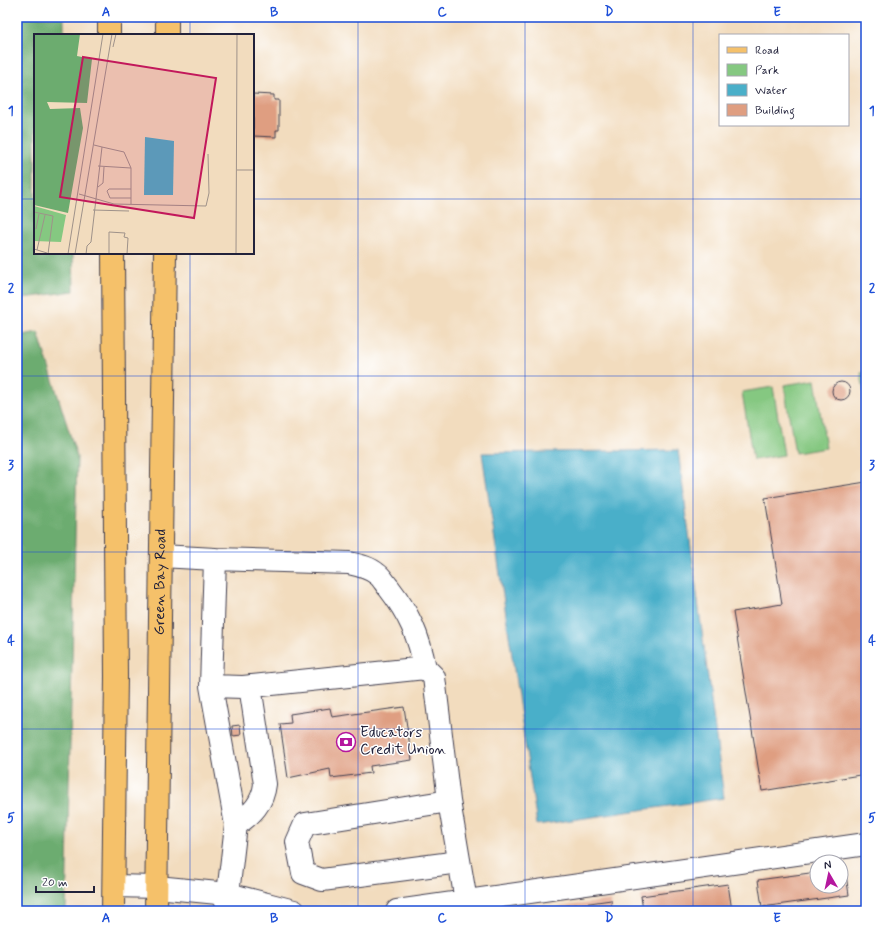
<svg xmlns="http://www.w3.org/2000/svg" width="883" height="928" viewBox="0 0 883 928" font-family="Mynerve,sans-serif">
  <rect width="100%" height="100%" fill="#fff"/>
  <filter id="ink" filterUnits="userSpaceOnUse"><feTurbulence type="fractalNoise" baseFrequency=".025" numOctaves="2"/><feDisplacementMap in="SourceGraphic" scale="8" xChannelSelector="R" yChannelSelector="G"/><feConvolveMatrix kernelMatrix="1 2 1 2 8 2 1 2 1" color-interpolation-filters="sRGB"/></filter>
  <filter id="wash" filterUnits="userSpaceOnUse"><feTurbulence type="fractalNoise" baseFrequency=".012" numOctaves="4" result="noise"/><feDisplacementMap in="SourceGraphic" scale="16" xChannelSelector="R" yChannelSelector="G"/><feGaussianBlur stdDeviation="0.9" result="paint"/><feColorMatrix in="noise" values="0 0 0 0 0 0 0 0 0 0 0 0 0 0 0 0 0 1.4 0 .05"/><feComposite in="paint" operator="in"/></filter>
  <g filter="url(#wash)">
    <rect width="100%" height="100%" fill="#f2dcbe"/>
    <!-- green -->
    <path fill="#85c881" stroke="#54755e" d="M866,372V406L861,373Z
      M815,380L826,448L795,453L784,385Z
      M773,387L784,455L753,460L742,392Z"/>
    <!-- forest -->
    <path fill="#6cac6f" stroke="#476755" d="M17,17H64V35H35V253H73L74,291L17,299Z
      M38,332L77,457L66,911H17V336Z"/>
    <!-- water -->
    <path fill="#4aafc9" stroke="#366882" d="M678,450L724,798L537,825L482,453Z"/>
    <g id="blocks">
      <!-- building -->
      <path fill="#df9e81" d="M253,94L274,95V100H279V130H276V137L253,136Z
        M832 391a9 9 0 1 1 18 0a9 9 0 1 1-18 0Z
        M866,482V774L762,791L733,612L782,604L765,498Z
        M404,707L412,760L370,766L371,773L331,778L330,769L288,778L280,724L291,723L290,714L330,708L332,717Z
        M240,725L241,735L233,736L232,726Z
        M845,868L849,895L762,907L758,880L817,872V886H841V869Z
        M728,884L732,911H643L641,896Z
        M611,900L612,911H540V910Z"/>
    </g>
  </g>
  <g filter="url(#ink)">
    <use href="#blocks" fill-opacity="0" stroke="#413e4f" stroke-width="1"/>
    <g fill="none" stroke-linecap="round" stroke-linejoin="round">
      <defs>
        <path id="minor" d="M161,556L215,559L211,686L236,825L226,911
          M215,559L349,563C358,565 369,567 377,574C382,577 385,584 389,588C409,614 419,636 425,668
          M211,686L243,687L425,668L434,677L449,801L466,901
          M449,801L305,824L297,842L303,873L322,880L459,862
          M236,825C252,814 263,803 265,784L250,686
          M114,886L157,887L228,894L294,911
          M397,911L866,844"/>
        <g id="major">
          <path d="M109,17V35"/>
          <path d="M167,35V17"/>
          <path d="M113,253L116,676L113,911"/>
          <path id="s1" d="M156,911L165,253"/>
        </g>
      </defs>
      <!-- minor casing -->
      <use href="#minor" stroke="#413e4f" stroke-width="24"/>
      <!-- major casing -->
      <use href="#major" stroke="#413e4f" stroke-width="24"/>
      <!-- minor -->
      <use href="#minor" stroke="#fff" stroke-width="22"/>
      <!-- major -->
      <use href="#major" stroke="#f5c16b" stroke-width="22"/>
    </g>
  </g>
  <!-- grid -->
  <path fill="none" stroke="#1d4ed8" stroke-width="1" stroke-opacity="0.55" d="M190,17V35M358,17V911M525,17V911M693,17V911M17,199H35M253,199H866M190,253V911M17,376H866M17,552H866M17,729H866"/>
  <!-- icons -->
  <defs>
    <symbol id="bank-ring" viewBox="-11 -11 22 22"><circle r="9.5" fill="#fff" stroke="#b5179e" stroke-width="1.5"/><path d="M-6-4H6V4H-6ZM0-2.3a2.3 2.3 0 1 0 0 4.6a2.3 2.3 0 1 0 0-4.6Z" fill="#b5179e"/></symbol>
  </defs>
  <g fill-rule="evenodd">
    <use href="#bank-ring" x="335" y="731" width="22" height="22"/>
  </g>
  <g text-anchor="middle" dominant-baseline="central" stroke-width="3" stroke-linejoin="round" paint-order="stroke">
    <!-- street labels -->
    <g font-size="15" fill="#22223b" stroke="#fff">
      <text stroke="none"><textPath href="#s1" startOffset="329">Green Bay Road</textPath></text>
    </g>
    <!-- poi labels -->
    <g font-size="15" fill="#22223b" stroke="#fff" text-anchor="start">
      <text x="360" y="733">Educators<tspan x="360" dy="17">Credit Union</tspan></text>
    </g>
  </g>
  <!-- overview -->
  <g transform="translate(34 34)">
    <rect width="220" height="220" fill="#f2dcbe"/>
    <path d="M0,172L32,181L27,208L0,207Z" fill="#85c881"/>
    <path d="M0,0H46L43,22L58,25L53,69L13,68L16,75L46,74L49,94L34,179L0,171Z" fill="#6cac6f"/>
    <path d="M111,103L140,107L139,161H110Z" fill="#4aafc9"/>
    <path fill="none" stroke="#9f928a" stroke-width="1" d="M79,13L82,0M68,113L90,118L97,134M64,132L97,134V170M203,136H220M64,153L69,149L70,133M97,155H75L73,157L76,164H97M45,160L80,170L172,172L175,159L174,120M59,176L95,177M0,178L19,182L14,220M2,195L5,180M0,215L13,219M3,216L11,181M34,220L69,0M41,220L78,0M52,220L53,212L57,208L68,113L60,111M75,220V198L91,199L90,203L94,204L93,220M202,220L203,0"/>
    <path fill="#c2185b" fill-opacity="0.15" stroke="#c2185b" stroke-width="2" d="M49,23L182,44L160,184L26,163Z"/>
    <rect width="220" height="220" fill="none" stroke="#22223b" stroke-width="2"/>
  </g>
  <!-- margin -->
  <rect width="883" height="928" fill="none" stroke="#fff" stroke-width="44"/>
  <!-- legend -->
  <rect x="719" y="34" width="130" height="92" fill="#ffffff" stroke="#a7a7b1"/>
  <rect x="727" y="47" width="20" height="6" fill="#f5c16b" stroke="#a7a7b1"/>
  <text x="755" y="54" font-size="12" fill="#22223b">Road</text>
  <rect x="727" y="64" width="20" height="12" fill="#85c881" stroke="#a7a7b1"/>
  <text x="755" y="74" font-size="12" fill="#22223b">Park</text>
  <rect x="727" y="84" width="20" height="12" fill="#4aafc9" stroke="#a7a7b1"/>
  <text x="755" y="94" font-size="12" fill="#22223b">Water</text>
  <rect x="727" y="104" width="20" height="12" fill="#df9e81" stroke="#a7a7b1"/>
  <text x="755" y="114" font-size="12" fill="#22223b">Building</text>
  <!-- north arrow -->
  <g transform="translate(829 874) rotate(351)"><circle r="19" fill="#ffffff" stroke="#a7a7b1"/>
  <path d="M0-3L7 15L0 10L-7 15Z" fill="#b5179e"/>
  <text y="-6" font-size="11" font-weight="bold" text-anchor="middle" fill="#22223b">N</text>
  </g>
  <!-- scale -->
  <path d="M36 886v6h58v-6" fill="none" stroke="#22223b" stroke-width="2"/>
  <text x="42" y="886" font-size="12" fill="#22223b" stroke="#ffffff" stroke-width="3" paint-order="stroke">20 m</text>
  <rect x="22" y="22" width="839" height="884" fill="none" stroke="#1d4ed8" stroke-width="1.5"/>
  <g font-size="13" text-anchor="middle" font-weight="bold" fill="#1d4ed8">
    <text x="106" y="16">A</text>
    <text x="274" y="16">B</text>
    <text x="442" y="16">C</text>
    <text x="609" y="16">D</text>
    <text x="777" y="16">E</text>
    <text x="11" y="115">1</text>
    <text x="872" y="115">1</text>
    <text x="11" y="292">2</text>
    <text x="872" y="292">2</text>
    <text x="11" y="469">3</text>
    <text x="872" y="469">3</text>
    <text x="11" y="645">4</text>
    <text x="872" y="645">4</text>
    <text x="11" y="822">5</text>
    <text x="872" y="822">5</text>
    <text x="106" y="922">A</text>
    <text x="274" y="922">B</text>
    <text x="442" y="922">C</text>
    <text x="609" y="922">D</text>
    <text x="777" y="922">E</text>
  </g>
</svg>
